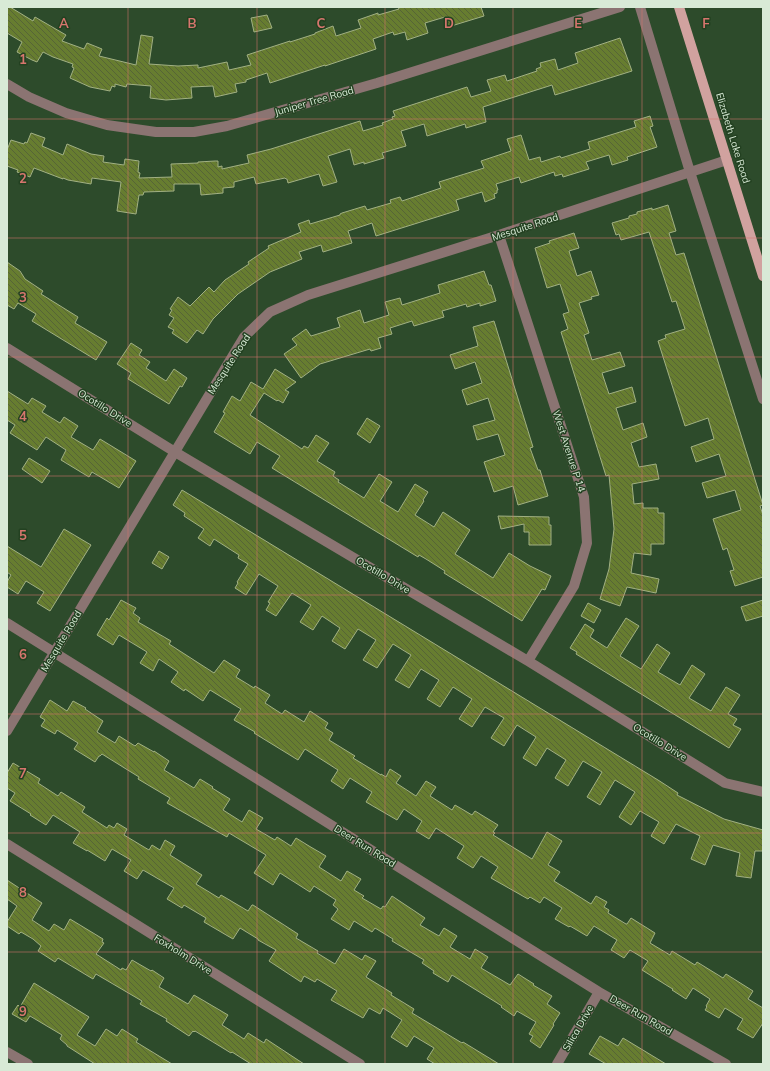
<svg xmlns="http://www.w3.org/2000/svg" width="770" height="1071" viewBox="0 0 770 1071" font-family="Mulish,sans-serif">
  <defs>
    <pattern id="building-back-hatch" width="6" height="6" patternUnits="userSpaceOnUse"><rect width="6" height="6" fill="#677d30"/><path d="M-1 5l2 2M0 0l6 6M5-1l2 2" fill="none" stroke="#566437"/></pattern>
  </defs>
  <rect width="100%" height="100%" fill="#2d4b2b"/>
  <!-- building -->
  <path fill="url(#building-back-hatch)" stroke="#a1b083" d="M7,7H10L33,21L35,17L66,35L62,41L84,49L87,43L102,49L99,56L136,65L141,35L153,37L149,64L178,66L198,65V68L227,62L229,70L251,65L247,55L290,41V42L315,34V33L333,26L336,36L361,28L358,20L378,13V15L399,9L398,7H481L484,16L448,27L445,17L425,23L428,33L407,40L405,32L394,35L393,32L373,39L376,49L325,66V65L270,83L267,73L246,80V82L235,84L237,92L215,97L213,86L191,87L192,98L166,100L150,98L151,86L127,84L126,87L115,84V87L112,86L110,91L90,87L70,78L74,68L72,67L73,64L53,57L43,52L37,62L32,60L17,52L22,42L7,33Z
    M267,15L272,28L254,32L251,18Z
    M620,38L632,71L555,95L552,85L483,107L486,122L466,128L465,124L427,136L424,124L401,131L406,146L382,153L384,158L364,164V162L354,165L350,149L328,156L337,182L323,186L319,174L288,183L287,179H286L285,178L256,184L254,177L234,182V187L223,188V193L201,195L200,184H174V191L144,192L143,195H139L136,214L117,211L121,182L92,178L91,184L68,180L63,178V179L34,168L30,177L17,172L18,170L7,166V150L11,140L24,144L25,142L27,143L31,133L45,138L42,146L63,155L67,144L91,154L104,156L103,162L124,165L125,159L139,161L138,172L140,173L139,178L172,177L171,164L198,163V162L215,161H218V167L222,166V169L249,163L247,155L271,149L360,121L363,131L383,125L382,123L393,119L392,117L395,116L393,111L467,87L471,97L491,91L487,80L505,75L507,81L537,71L536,69L541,67L540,63L555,59L558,70L578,63L575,53Z
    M650,116L653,126L650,127L657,147L627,157L628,160L612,165L609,155L586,162L589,169L563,177L562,174L555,176L554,172L521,183L519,177L496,184L498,190H497V193L494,194L495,198L485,202L482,192L456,200L459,210L376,236L372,223L348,231L352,243L323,252L321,245L299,252L302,259L270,272L238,294L213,319L203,334L197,330L187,343L172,333L174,330L168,327L174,318L169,315L172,310L170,309L178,297L190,306L209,287L214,292L225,280L249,264L248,262L269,248L268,246L301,232L298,224L309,220L310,224L340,215V214L342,213L365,206L367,210L391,203L390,200L400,197L402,201L441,188L439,182L484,168L481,161L511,151L507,139L521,135L529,160L540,157L541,162L560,156L561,158L590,149L588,142L636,127L634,121Z
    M668,205L676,231L669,233L676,255L684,253L746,451L763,505L760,506L763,515V577L735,586L730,571L734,570L727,548L723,550L713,519L741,510L735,490L707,498L702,483L726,476L719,454L696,462L691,447L714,439L708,418L685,426L658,341L666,338L665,335L685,329L676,301L672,302L649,232L621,240L619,234L616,235L612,223L629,218V216L637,214V212L652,208V210Z
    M574,233L579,248L569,251L577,276L591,271L599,295L591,297L592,299L579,303L589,333L584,335L592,360L620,352L625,366L602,373L609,394L632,387L636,402L616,408L623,430L643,423L647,437L631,443L639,467L656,464L659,479L632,484L634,504L643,503V508H658V513H664V544H651V555L634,553L631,573L659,579L656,593L627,587L620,606L600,599L609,569L614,529L609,475L606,476L561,332L568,329L563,314L569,312L560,284L547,288L535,248L550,243L549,241Z
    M7,262L20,271L25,279L43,291L41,294L78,317L75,323L107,342L96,360L32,321L36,314L18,303L14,309L7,305Z
    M484,271L489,285H491L496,301L480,306V303L467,307L466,304L442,311L444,317L414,326L412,321L390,328L392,334L378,338L381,348L371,351L370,349L320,364L301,378L284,354L297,345L292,339L306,329L311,336L340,327L337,318L360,310L364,323L389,315L385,302L400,298L402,305L418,300L440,293L438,285Z
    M494,321L533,447L530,448L538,470H540L548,496L518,505L513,486L494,492L484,462L505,455L498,434L477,440L473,426L495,420L488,398L467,405L462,390L482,383L475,362L455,369L450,355L478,346L473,327Z
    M131,343L142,350L139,355L150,362L146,368L166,381L174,369L187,378L182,387L180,386L169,404L128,379L131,373L117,364Z
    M275,369L296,382L285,390L289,392L283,403L278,400L277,401L264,393L250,415L302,449L304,446L308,448L316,435L329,443L317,461L335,472L333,476L339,480L338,482L364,498L379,474L392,482L380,501L398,512L415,484L428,492L423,500L424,501L415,515L434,527L443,512L470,530L455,554L493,578L509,553L530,566L551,576L545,590L542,589L522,621L444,573L445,571L426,559L419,555L418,557L272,468L280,456L257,442L250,454L214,432L225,413L223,412L232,396L240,401L251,382L263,389Z
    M7,391L28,404L32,398L46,406L42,412L60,423L64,417L78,426L71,437L93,450L100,439L136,461L119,488L92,472L89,477L61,460L66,450L46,437L37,450L10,433L15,425L7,420Z
    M367,418L380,426L370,443L357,434Z
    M29,458L50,471L42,483L22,469Z
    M182,490L658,780L678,793L677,795L724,819L763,830V851H755L751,878L736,876L740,853L713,845L705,865L691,859L700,836L676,824L664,844L651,836L659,822L640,811L631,825L619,817L635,792L615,780L600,805L587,797L602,772L583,761L568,786L555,778L566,760L547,748L536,766L523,758L536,737L517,725L504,746L491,738L504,718L485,707L472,727L461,720L459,719L472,699L453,687L440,707L427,699L439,680L421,669L409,688L395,680L411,655L393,644L377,668L363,660L376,640L358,629L345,649L332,641L340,628L322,616L313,630L300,622L311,605L292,593L276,616L266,610L270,603L268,602L278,586L259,574L246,595L235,588L238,583L237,582L248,564L238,558L239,555L214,539L210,546L198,538L204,529L184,516L185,513L173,505Z
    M498,516L549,517V525H551V545H529V532H524V524L501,529Z
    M64,529L91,545L50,611L37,603L44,592L26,581L18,594L7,587V582L11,575L7,572V546L41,567Z
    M159,551L169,557L162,569L152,563Z
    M121,600L136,608L133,613L140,618L138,622L171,641L169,644L214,673L224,660L240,670L236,677L254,688L255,686L270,695L265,703L282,714L285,710L304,722L310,711L328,723L325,728L333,733L329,740L355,756L353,758L381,775V774L386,777L390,769L401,776L396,783L416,796L426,781L436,787L430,796L452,810L455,805L472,815L475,811L498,825L493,832L495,833L493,835L532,859L547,832L562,841L548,865L560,872L554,881L591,904L596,896L607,902L604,907L609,910L608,913L626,924H627L631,918L655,933L650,943L670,955L672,951L695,965L697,962L723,978L726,974L753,991L748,999L763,1008V1023L753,1038L737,1029L743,1019L725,1008L719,1018L705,1010L707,1007L706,1006L710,999L693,988L686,999L672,990L673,989L671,988L642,970L648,961L630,950L624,958L611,950L617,940L594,926L587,936L570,926L569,927L555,919L562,908L544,897L540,903L530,897L528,899L491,878L498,867L481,856L473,868L457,858L464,846L436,828L429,839L416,831L422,821L404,809L397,820L366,802L372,792L350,778L343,789L331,781L338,770L305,749L298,760L254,733L255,732L234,720L241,709L210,690L203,701L185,689L184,691L171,682L178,672L159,659L153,671L140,663L147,652L119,635L113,645L97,635L107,618L109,620Z
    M763,600V616L746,621L741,607Z
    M588,603L601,610L594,623L581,616Z
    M626,618L639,626L620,656L641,669L657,644L670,653L658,672L680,685L692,665L705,674L689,698L711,711L726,687L740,695L728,714L737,719L733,725L741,729L729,748L576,654L577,652L570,648L585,624L594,630L590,637L607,648Z
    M50,700L67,711L73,701L86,708L85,709L103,721L97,732L115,743L119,736L135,746L138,743L154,752V751L169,761L164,770L194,788L200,779L213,787L212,788L230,799L223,810L242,822L249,810L263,818L256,829L275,840L277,837L291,846L296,838L309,846L326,856L319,867L341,881L347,871L361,879L354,890L364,896L362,898L381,909L383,906L385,907L392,896L425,918L420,925L439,936L444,928L457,936L450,947L470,959L475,949L488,957L481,968L510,985L518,974L534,984L533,985L552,996L547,1004L560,1013L553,1024L554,1025L540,1048L530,1041L533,1036L529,1034L536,1022L517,1011L514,1016L501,1007L502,1006L452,975L448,982L433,973L434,971L422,963L424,960L392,941L393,939L375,928L372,932L354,921L349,930L331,919L338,909L333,905L336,900L314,886L310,892L280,873L273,885L254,873L266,855L229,833L227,837L167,803L170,798L138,779L139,777L102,754L100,756H99L95,762L74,749L78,743L57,730L55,734L41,726L45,720L40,717Z
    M13,763L40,779L38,783L58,796L61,792L85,807L82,812L107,828L109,825L114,828L117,823L127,829L124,835L149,850L152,845L160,850L165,840L175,846L170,855L202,875L196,884L219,898L221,895L248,911L252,905H253L298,934L296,938L318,951L317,953L335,964L344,949L362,960L365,955L376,961L366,977L392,993L391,995L414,1009L412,1013L462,1043L463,1042L499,1064H435L427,1059L434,1048L414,1036L407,1047L391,1037L402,1020L383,1008L380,1014L369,1008L363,1018L331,1000L337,991L317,979L315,982L304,976L301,982L269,961L276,950L258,940V939L240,928L233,939L204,922L206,918L184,905L182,908L167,899L174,888L143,870L137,879L124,871L131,860L112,849L105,861L87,850V851L73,843L80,832L53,815L46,825L30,815L31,814L10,801L15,793L7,788V773Z
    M7,880L42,903L32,920L49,931L54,924L64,930L70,919L103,939L102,942L104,943L96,954L121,970L122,968L126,970L132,960L151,971L152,970L164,978L159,987L188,1004L194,995L228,1015L222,1025L244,1039L248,1033L264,1043L266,1039L304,1064H251L232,1052L231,1053L195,1031L194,1032L193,1031L189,1036L166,1021L167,1019L140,1004L142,1001L96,974L93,979L58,958L55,962L38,951L41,946L33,939L21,932L19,934L7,926V922L17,906L7,899Z
    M34,983L89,1017L77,1035L95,1046L106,1029L117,1036L122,1029L138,1039L136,1042L172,1064H95L67,1046V1045L60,1039L62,1035L30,1016L26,1022L12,1014L18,1005L20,1007Z
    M600,1036L618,1046L623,1038L666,1064H606L589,1054Z"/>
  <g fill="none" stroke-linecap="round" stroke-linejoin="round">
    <!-- minor -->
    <path stroke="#8b7472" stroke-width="10" d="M640,7L690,172L763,399
      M7,84L29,97L66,113L107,125L156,132H194L227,126L377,83L620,7
      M499,235L584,497L587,543L574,586L528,661
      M7,348L175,452L528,661L725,783L763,792
      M7,623L599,992L726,1064
      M7,731L244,337L270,312L308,295L499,235L727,160
      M7,844L360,1064
      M7,1052L28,1064
      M557,1064L599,992"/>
    <!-- major -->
    <path stroke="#d1a29f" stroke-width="10" d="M679,7L763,276"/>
  </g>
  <!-- grid -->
  <path fill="none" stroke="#d7766e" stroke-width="1" stroke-opacity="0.55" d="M128,7V1064M257,7V1064M385,7V1064M513,7V1064M642,7V1064M7,119H763M7,238H763M7,357H763M7,476H763M7,595H763M7,714H763M7,833H763M7,952H763"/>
  <g text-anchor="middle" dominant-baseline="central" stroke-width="3" stroke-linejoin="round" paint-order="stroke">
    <!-- street labels -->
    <g font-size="10" fill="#d8ead6" stroke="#234121">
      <text transform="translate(314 101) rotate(-16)">Juniper Tree Road</text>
      <text transform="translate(733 138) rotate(73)">Elizabeth Lake Road</text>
      <text transform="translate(525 227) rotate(-18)">Mesquite Road</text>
      <text transform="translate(229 364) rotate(-57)">Mesquite Road</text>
      <text transform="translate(105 408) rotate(32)">Ocotillo Drive</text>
      <text transform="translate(569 451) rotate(72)">West Avenue P 14</text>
      <text transform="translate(383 575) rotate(31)">Ocotillo Drive</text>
      <text transform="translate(61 641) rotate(-59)">Mesquite Road</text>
      <text transform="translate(660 742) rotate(32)">Ocotillo Drive</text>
      <text transform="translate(365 846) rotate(32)">Deer Run Road</text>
      <text transform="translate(183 954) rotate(32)">Foxholm Drive</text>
      <text transform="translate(641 1015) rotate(30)">Deer Run Road</text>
      <text transform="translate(578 1028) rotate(-60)">Silica Drive</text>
    </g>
  </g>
  <g font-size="13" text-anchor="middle" font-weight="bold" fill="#d7766e" stroke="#234121" stroke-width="3" stroke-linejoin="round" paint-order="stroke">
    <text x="64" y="28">A</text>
    <text x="192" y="28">B</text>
    <text x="321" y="28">C</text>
    <text x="449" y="28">D</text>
    <text x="578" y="28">E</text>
    <text x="706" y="28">F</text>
    <text x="23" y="64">1</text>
    <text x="23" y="183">2</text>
    <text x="23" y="302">3</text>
    <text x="23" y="421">4</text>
    <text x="23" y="540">5</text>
    <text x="23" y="659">6</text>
    <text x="23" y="778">7</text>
    <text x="23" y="897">8</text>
    <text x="23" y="1016">9</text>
  </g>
  <!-- border -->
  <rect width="770" height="1071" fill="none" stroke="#d8ead6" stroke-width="16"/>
</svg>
